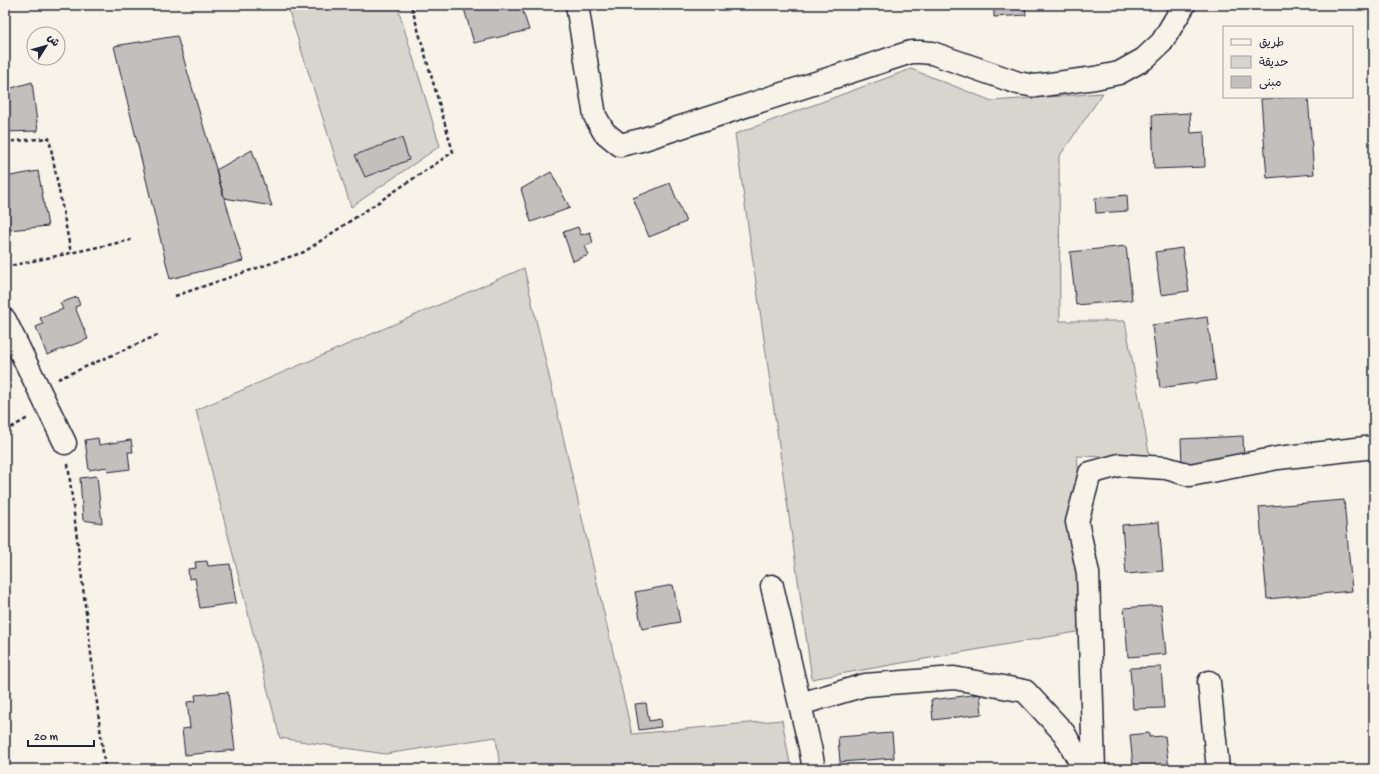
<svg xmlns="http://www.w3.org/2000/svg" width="1379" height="774" viewBox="0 0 1379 774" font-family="'Gochi Hand','Playpen Sans Arabic',sans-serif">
  <rect width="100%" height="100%" fill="#f7f3e8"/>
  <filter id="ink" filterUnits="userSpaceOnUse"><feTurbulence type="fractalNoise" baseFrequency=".025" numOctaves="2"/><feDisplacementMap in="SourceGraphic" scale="8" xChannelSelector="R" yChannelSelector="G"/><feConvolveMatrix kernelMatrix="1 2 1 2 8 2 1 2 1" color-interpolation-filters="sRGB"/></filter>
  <g filter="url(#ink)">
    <!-- green -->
    <path fill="#d8d5cf" stroke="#7d7c85" d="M287,5H397L440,146L351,207Z
      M911,69L992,101L1103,93L1059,157L1060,321H1125L1150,458L1077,456L1093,629L812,679L735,134Z
      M524,268L632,734L782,720L791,769H500L496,737L385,754L280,738L196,410Z"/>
    <!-- building -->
    <path fill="#c2bfbd" stroke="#22223b" d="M463,5H521L529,30L474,43Z
      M994,5H1025L1026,15L994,17Z
      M177,36L243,261L170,279L114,46Z
      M32,82L38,131L5,132V90Z
      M1294,97H1308L1314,174L1267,178L1261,99Z
      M1190,113L1191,133L1204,132L1205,167L1154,169L1152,115Z
      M402,138L409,160L365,177L355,155Z
      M252,150L272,206L224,198L216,170Z
      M38,171L48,226L9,230L5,206V177Z
      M551,172L570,208L531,222L521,189Z
      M670,183L686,222L649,237L633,198Z
      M1127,195L1128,211L1096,213L1095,198Z
      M578,227L581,235L590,232L593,243L585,246L589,255L573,261L563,232Z
      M1126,246L1132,300L1076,305L1070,252Z
      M1182,248L1189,291L1161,295L1155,252Z
      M77,297L80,305L75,307L88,339L47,355L36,327L43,324L40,318L63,309L60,303Z
      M1207,317L1216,380L1160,388L1152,325Z
      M1243,436L1244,461L1182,464L1181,439Z
      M98,438L99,445L131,440L133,452H128L130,469L108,472L107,467L89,470L85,440Z
      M97,476L102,523L83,520L80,478Z
      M1344,500L1352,591L1267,599L1259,507Z
      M1159,522L1163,571L1126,574L1122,525Z
      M207,561L208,566L230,564L236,603L200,608L195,578L189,579L188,569L196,568L195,562Z
      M673,585L680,622L642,629L635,592Z
      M1161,605L1166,654L1128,657L1124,608Z
      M1161,667L1164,708L1133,709L1130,668Z
      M228,692L235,750L185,755L182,729L190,728L187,702L196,701L195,695Z
      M980,694L982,714L933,720L931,700Z
      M646,703L649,721L660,719L661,727L639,730L635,704Z
      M892,733L894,758L840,762L838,737Z
      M1149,733V737L1165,736L1169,769H1137V765L1133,766L1130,735Z
      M895,765V769H856Z"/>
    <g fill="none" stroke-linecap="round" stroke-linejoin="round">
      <defs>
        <path id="minor" d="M577,5L595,116L604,132L620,145L641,140L911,52H920L932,53L1018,83L1035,86L1095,78L1119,73L1144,59L1162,42L1184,5
          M5,320L65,443
          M772,586L810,747L814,769
          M1209,682L1218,769
          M800,704L865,685L954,678L1025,691L1064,733L1084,769
          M1094,769L1088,573L1077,522L1090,473L1119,465L1166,468L1190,475L1278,458L1374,447"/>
      </defs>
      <!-- minor casing -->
      <use href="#minor" stroke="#22223b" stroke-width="25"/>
      <!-- path -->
      <path stroke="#22223b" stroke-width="2.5" stroke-dasharray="4 3" stroke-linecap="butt" d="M5,142L49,138L71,253
        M5,267L131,240
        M175,296L304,252L453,152L411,5
        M58,379L160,334
        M5,431L28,418
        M68,464L105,769"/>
      <!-- minor -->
      <use href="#minor" stroke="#f7f3e8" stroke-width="22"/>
    </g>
  </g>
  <!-- margin -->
  <rect width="1379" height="774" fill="none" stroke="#f7f3e8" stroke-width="20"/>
  <rect x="10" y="10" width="1359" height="754" fill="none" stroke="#22223b" stroke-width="1.5" filter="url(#ink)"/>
  <!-- legend -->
  <rect x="1223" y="26" width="130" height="72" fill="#f7f3e8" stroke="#a29fa3"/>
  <rect x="1231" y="39" width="20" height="6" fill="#f7f3e8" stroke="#a29fa3"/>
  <text x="1259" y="46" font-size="12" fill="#22223b">طريق</text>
  <rect x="1231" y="56" width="20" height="12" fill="#d8d5cf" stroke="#a29fa3"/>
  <text x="1259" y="66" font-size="12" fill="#22223b">حديقة</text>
  <rect x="1231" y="76" width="20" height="12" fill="#c2bfbd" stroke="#a29fa3"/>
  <text x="1259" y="86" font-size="12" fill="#22223b">مبنى</text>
  <!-- north arrow -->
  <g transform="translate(46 46) rotate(53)"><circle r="19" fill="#f7f3e8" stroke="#a29fa3"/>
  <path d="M0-3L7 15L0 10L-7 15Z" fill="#22223b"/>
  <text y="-6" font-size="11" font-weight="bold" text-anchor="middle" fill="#22223b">ش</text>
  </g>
  <!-- scale -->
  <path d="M28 740v6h66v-6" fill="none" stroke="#22223b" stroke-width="2"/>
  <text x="34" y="740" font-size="12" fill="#22223b" stroke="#f7f3e8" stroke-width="3" paint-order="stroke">20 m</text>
</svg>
